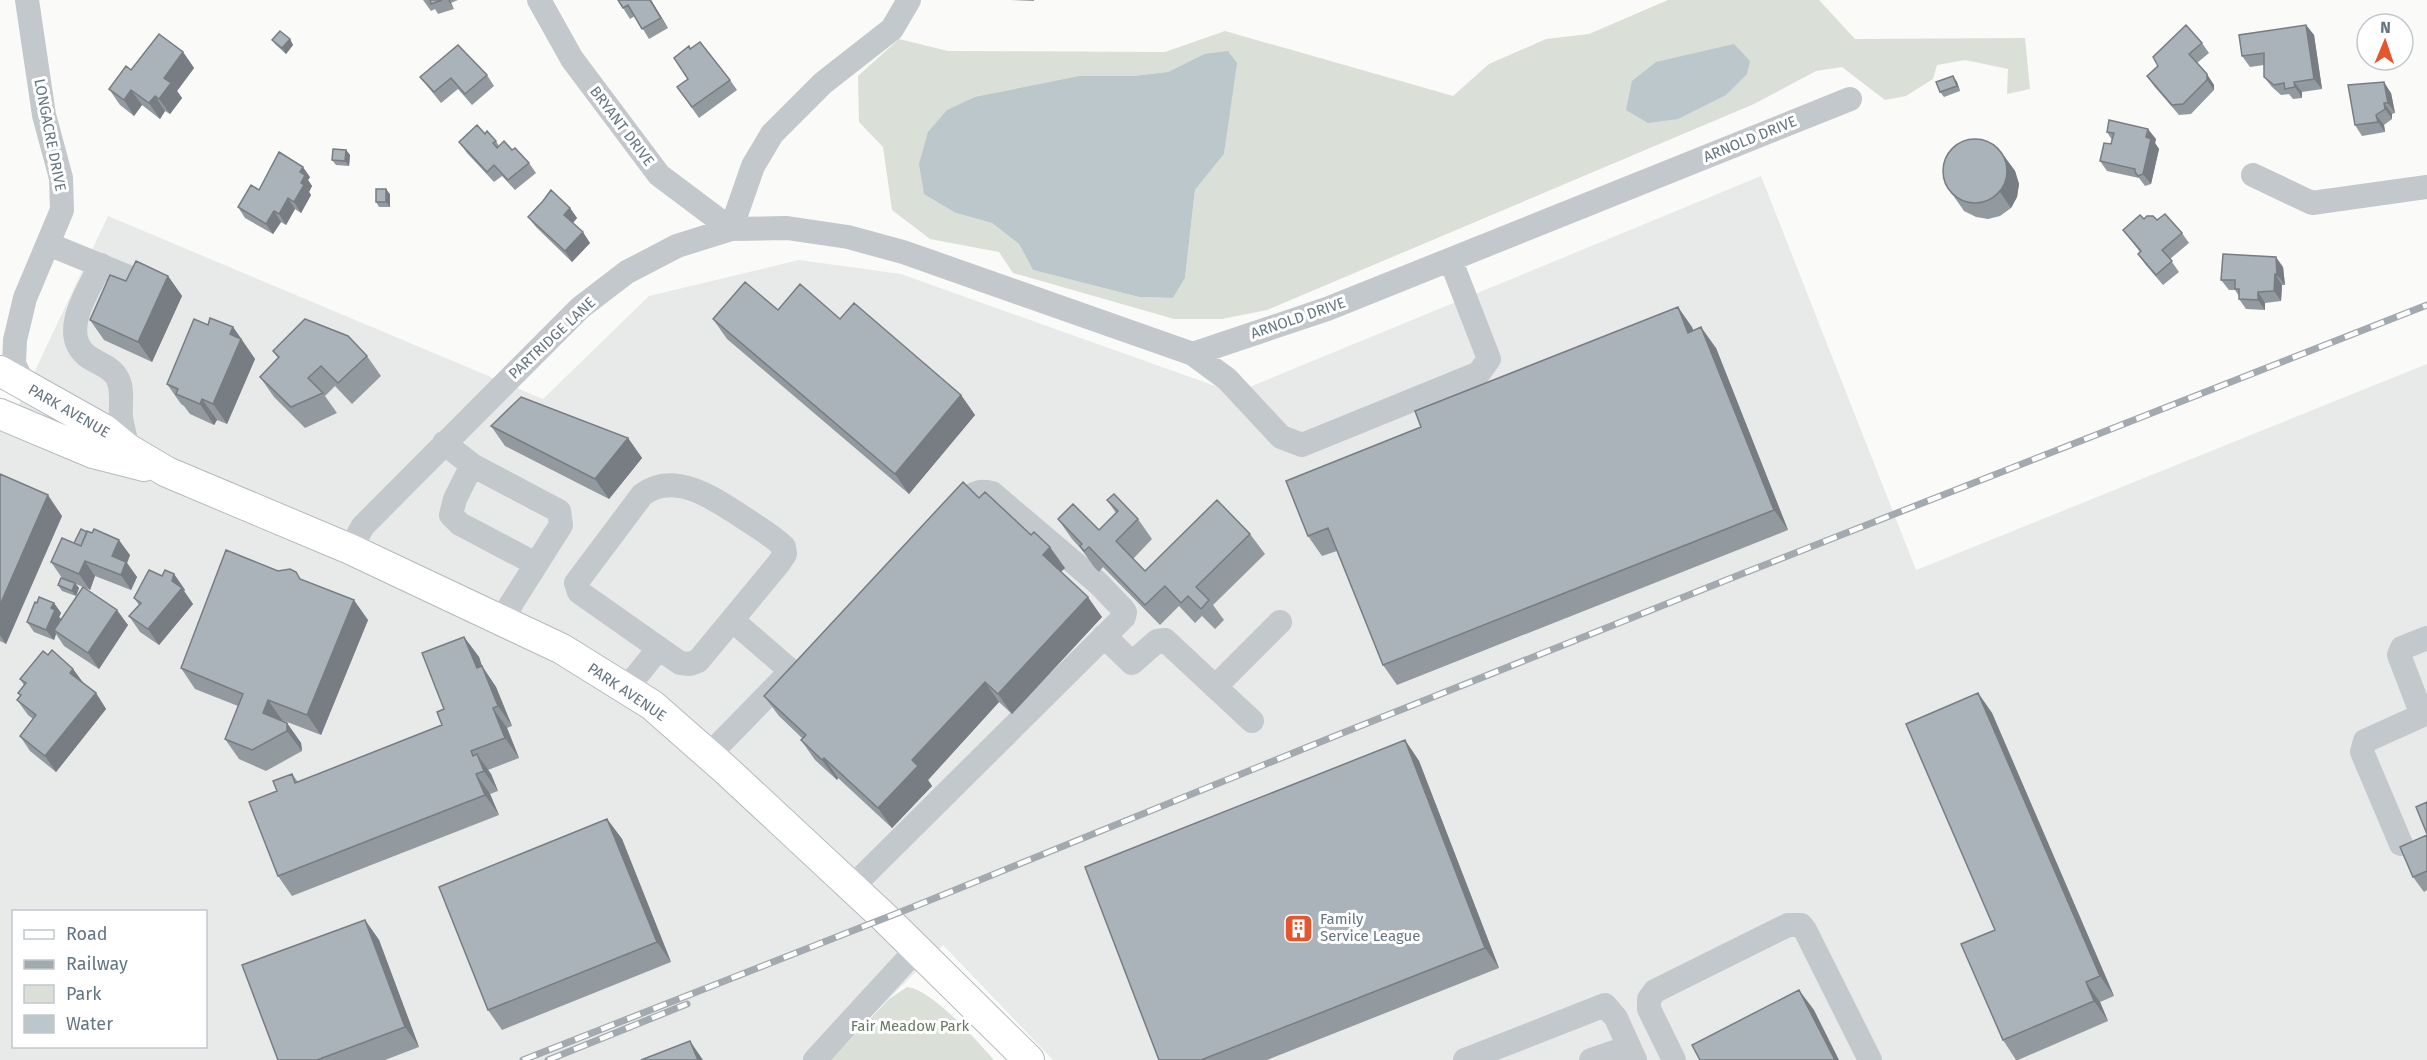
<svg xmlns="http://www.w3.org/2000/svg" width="2427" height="1060" viewBox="0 0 2427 1060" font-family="'Fira Sans',sans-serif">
  <rect width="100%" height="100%" fill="#fafaf8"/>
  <!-- built -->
  <path fill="#e8e9e9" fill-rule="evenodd" d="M1761,176L1916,570L2427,364V1060H1053L943,945L827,1060H0V423L9,426L108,216L543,399L649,296L799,260L901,274L1235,393ZM14,912H206V1046H14Z"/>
  <!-- green -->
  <path fill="#dadfd7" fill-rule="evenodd" d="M1668,0H1819L1855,39L2025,38L2030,89L2007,94L2008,69L1965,60L1937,65L1933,79L1906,96L1885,100L1842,67L1816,71L1754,104L1267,310L1222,319H1174L1013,273L999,252L930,239L892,210L883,147L859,122L858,76L899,39L948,51L1165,52L1225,31L1453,96L1489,64L1546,39L1589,34ZM1204,54L1228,122L1224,154L1195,190L1185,278L1173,298L1139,297L1033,270L1019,244L992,223L956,213L1132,76L1168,72Z
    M907,987C933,990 976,1040 994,1060H831L889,999Z"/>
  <!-- water -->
  <path fill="#bbc7cb" d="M1734,44L1750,61L1747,74L1726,95L1678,119L1648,123L1626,110L1632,81L1656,62Z
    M1228,51L1237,63L1224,154L1195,190L1185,278L1173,298L1139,297L1033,270L1019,244L992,223L956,213L924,194L919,164L928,132L947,110L975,97L1080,76H1132L1168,72L1204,54Z"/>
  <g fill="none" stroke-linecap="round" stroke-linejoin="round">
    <defs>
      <path id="major" d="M0,371L105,430L128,449L167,472L350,549L562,649L652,705L726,770L885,918L1029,1060
        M0,414L93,453L144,466"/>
    </defs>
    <!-- major casing -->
    <use href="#major" stroke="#b5babe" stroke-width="32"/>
    <!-- minor -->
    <path stroke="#c3c8cc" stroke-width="24" d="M539,0L572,59L659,175L731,229L787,228L848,237L903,252L1193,354L1327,309L1850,99
      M2253,175L2312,203L2427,187
      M48,244L136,280
      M101,265C89,289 59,332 86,355C94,362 110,366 116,376C124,387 120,404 121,417C122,427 126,438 128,449
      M1193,354L1227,379L1281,437L1302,445L1479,373L1489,359L1451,261
      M25,386L14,364L15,340L25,298L62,210L61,178L44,115L27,0
      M444,443L472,465L559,511L561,525L501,620
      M472,465L455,499L451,515L460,524L536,564
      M350,549L363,526L580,308L627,272L677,246L731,229L753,166L772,134L823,83L892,29L909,0
      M732,620L698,661L690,664L680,663L579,592L576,583L642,495C675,469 718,501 747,520C759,528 773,536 784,547L785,554L779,563L732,620L791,671
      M1104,636L1132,663L1157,641L1165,640L1252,721
      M1215,687L1280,622
      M626,689L659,648
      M2422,715L2399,655L2402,648L2427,638
      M709,755L787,675
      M2401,844L2362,752L2365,741L2427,713
      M852,887L1124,617L1125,612L1122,608L1098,583L992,493C973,487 964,502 952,515
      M815,1060L916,950
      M1465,1060L1605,1005L1616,1018L1635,1060
      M1591,1060L1629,1047
      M1674,1060L1649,1009V999L1655,991L1788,925H1801L1805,930L1870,1060"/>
    <!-- major -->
    <use href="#major" stroke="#fff" stroke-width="30"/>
    <defs>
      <path id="rail" d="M523,1060L908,909L1340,734L1739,575L2427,305
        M548,1060L687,1004"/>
    </defs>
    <!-- rail casing -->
    <use href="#rail" stroke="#a2aab0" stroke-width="7"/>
    <!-- rail -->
    <use href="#rail" stroke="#fff" stroke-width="4.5" stroke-dasharray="14" stroke-linecap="butt"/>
  </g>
  <!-- wall -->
  <path fill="#929a9f" d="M423,0H458L451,3L454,9L438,14L435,9L431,11Z
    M618,0H651L668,28L649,39L635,16L630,19Z
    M1010,0H1034V1Z
    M2306,25L2314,35L2322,89L2302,92V98L2293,99L2289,94L2281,95L2272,87L2264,77V65L2250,67L2242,56Z
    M290,39L293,45L286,54L276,45L272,40Z
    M2202,43L2209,53L2197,63L2214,85V90L2191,114L2179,115L2154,86L2147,76Z
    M690,49L730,80L737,90L699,118L677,87L688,79Z
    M183,52L194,68L177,91L182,98L170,114L165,111L160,119L142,105L134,116L120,105L109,89L131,70Z
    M487,75L494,86L472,105L458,89L441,103L428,87L420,77Z
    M1953,76L1957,82L1960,91L1944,97L1940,92Z
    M2391,93L2395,113L2392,114V119L2384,125L2385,132L2362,136L2355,125Z
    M2107,132L2156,139L2155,143L2159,149L2151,184L2145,186L2139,178L2107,171L2100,161L2111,144L2112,140Z
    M485,134L496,141L499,146L512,150L529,163L536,173L515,190L502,176L494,182L467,153L459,142Z
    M346,150L350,155L349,166L336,165L332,160Z
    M2004,156L2015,171L2019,184L2017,197L2011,208L2000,216L1988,219L1976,217L1964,211L1946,185Z
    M310,177L308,180L312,186L309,192L311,195L301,213L295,209L286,225L281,222L273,234L245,218L238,207L259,190Z
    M390,194V207H379L376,202Z
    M570,208L577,218L573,223L590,243L572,262L536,227L528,217Z
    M2144,219L2157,220L2182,233L2189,243L2170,259L2179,272L2163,285L2145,264L2138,254L2140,252L2123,230Z
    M2283,267L2285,285H2282L2281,301L2265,303V310L2246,309L2239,299V296L2235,290H2229L2221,280Z
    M168,276L182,296L152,362L104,340L90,320L126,281Z
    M778,310L840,319L961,395L975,415L909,494L727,339L713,319Z
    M208,325L233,327L255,359L227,424L217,420L214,425L190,414L184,406L181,404L167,384Z
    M1692,327L1693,331L1716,348L1788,530L1397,685L1383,665L1337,551L1322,556L1308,536Z
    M273,351L367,356L381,376L352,404L335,386L325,396L337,413L305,428L274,397L260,377L278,358Z
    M491,426L628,438L642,458L609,499L505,446Z
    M0,474L62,516L6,644L0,641Z
    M979,498L1065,568L1061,572L1102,617L1012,714L999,702L928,780L932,786L892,828L838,778L837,780L815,760L801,740L802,738L779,716L764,696Z
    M1107,500L1138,519L1152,539L1133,559L1145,571L1250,534L1265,554L1213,605L1224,620L1215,629L1202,616L1195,623L1179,606L1160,625L1103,567L1099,572L1094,567L1082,550L1072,539L1058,519L1099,530L1116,513Z
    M74,543L130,555L127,563L137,577L131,590L95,576L90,590L83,587L128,625L99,669L64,646L56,634L54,640L34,632L27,622L37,603H54L61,613L59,617L61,619L83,587L62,578L51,562Z
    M174,574L185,590L184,591L193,604L159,645L140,632L129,616L139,605L134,598L162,576Z
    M301,579L368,620L321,735L282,720L287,723L301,743L302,751L266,771L239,759L225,739L238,706L195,689L181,668Z
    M75,583L79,588L76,596L62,591L58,585Z
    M464,637L479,657L482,666L496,687L512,726L507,728L519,758L488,770L491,774L498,791L490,794L499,815L292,896L278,876L292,774L298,782L442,725L444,709Z
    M48,655L73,669L84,684L96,693L106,709L56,772L30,751L20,736L33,719L28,715L17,700L20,696L18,693L24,685L20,679Z
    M1978,693L1992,713L2114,996L2100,1002L2108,1021L2018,1060H2016L2003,1040Z
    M1405,740L1419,761L1499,968L1267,1060H1159Z
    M607,819L622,839L671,962L502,1030L488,1010Z
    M2427,835V890L2424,892L2413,877Z
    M365,920L379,940L419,1047L385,1060H278Z"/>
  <!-- shaded-wall -->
  <path fill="#777d82" d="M448,0H450L451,3L454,9Z
    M650,0H651L668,28L661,18Z
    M2306,25L2314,35L2322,89L2314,79Z
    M290,39L293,45L286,54L282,48Z
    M183,52L194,68L177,91L182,98L170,114L159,99L164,78Z
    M2207,74L2214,85V90L2207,80Z
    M1953,76L1957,82L1960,91L1957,86Z
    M2294,82L2302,92V98L2295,87Z
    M2384,82L2391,93L2395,113L2388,103Z
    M131,90L142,105L134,116L124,100Z
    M155,96L165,111L160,119L149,103Z
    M2384,103L2392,114V119L2385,109Z
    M2376,115L2384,125L2385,132L2378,122Z
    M2148,129L2156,139L2155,143L2159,149L2151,184L2143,174L2146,137Z
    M346,150L350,155L349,166L345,161Z
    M2004,156L2015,171L2019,184L2017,197L2011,208L2000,192Z
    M303,167L310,177L308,180L312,186L309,192L311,195L301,213L294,202L301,183L300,172Z
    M386,189L390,194V207L386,202Z
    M288,198L295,209L286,225L279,214Z
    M570,208L577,218L571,225L564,215Z
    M274,211L281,222L273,234L266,224Z
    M583,232L590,243L572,262L565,251Z
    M2276,257L2283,267L2285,285L2277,275Z
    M2275,274L2282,285L2281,301L2274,291Z
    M168,276L182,296L152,362L138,342Z
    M2258,292L2265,303V310L2258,300Z
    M1678,307L1692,327L1702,353L1688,333Z
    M233,327L255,359L227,424L213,404L230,334Z
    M1701,327L1716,348L1788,530L1774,510Z
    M961,395L975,415L909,494L895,474Z
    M202,399L217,420L214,425L200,404Z
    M628,438L642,458L609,499L595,479Z
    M48,495L62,516L6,644L0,635V605Z
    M119,540L130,555L127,563L137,577L131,590L121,575L112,556Z
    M1050,547L1065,568L1057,575L1043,555Z
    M85,561L95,576L90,590L79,574Z
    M174,574L185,590L184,591L193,604L159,645L148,629Z
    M75,583L79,588L76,596L72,591Z
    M1088,597L1102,617L1012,714L998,694Z
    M354,600L368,620L321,735L307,715Z
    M54,603L61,613L59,617L62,620L54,630L56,634L54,640L46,630L51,608Z
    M117,610L128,625L99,669L88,653Z
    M464,637L479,657L482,666L496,687L512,726L498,706L477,668Z
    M73,669L84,684L70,673Z
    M985,682L999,702L928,780L932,786L892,828L878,808L912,760Z
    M96,693L106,709L56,772L45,756Z
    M1978,693L1992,713L2114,996L2100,976Z
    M268,700L282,720L277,734L263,713Z
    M493,708L507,728L519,758L505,738Z
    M287,723L301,743L302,751L287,731Z
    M1405,740L1419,761L1499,968L1485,948Z
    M471,751L482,767L477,754L491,774L498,791L473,756Z
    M824,758L838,778L837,780L822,760Z
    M476,774L490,794L499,815L485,795Z
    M607,819L622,839L671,962L657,942Z
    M365,920L379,940L419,1047L405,1027Z
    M2086,982L2100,1002L2108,1021L2094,1001Z
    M1799,990L1814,1010L1839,1060H1835Z
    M690,1041L703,1060H698Z"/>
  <!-- building -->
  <path fill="#aab3b9" stroke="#777d82" stroke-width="1.5" d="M430,0H442L431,4Z
    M618,0H650L661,18L642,29L628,5L623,8Z
    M2186,25L2202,43L2189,54L2207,74V80L2183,104L2172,105L2147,76L2158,66L2153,57Z
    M2306,25L2314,79L2294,82L2295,87L2285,89L2284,83L2274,85L2264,77V53L2242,56L2239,35Z
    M280,31L290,39L282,48L272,40Z
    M159,34L183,52L164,78L171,83L159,99L155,96L149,103L131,90L124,100L109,89L126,66L131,70Z
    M700,42L730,80L692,107L677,87L688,79L674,58L689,46L690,49Z
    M458,45L487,75L465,94L451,78L434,92L420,77Z
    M1953,76L1957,86L1940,92L1936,82Z
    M2384,82L2388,103H2384L2385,109L2376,115L2378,122L2355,125L2348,85Z
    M2109,120L2148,129L2146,137L2151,139L2143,174L2138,176L2135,172V169L2100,161L2104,143L2111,144L2114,133L2107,132Z
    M477,125L485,134L487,131L496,141L493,143L497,148L504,141L512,150L515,148L529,163L508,180L494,165L487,172L459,142Z
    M1943 171a32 32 0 1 1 64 0a32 32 0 1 1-64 0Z
    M333,149L346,150L345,161L332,160Z
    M279,152L303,167L300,172L305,175L301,183L304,185L294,202L288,198L279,214L274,211L266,224L238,207L251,185L259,190Z
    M376,189H386V202H376Z
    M551,190L570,208L564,215L583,232L565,251L528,217L543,201Z
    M2165,214L2182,233L2162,250L2172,261L2156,275L2138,254L2141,251L2123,230L2140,215L2144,219L2147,216H2153L2157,220Z
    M2223,254L2276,257L2277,275L2275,274L2274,291L2258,292V300L2239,299V289H2235V280H2221Z
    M136,261L168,276L138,342L90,320L110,275L126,281Z
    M745,282L778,310L800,284L840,319L854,303L961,395L895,474L713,319Z
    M1678,307L1688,333L1701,327L1774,510L1383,665L1328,528L1308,536L1286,481L1421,427L1415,411Z
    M210,318L233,327L230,334L241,339L213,404L202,399L200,404L176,394L178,389L167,384L194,319L208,325Z
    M305,319L348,336L367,356L338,383L321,366L308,378L323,393L291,407L260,377L279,357L273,351Z
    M521,397L628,438L595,479L491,426Z
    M0,474L48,495L0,605Z
    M963,482L979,498L985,492L1031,535L1034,532L1050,547L1043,555L1088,597L998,694L985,682L912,760L918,766L878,808L824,758L822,760L801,740L806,735L764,696Z
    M1114,494L1138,519L1116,541L1145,571L1217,500L1250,534L1196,587L1209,600L1201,609L1188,596L1181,603L1165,586L1145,605L1089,547L1084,551L1080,546L1082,544L1058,519L1073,504L1099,530L1118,511L1107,500Z
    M81,529L87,532L81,546L74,543Z
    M94,529L119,540L112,556L126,562L121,575L85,561L79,574L51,562L62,538L81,546L87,531L92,533Z
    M226,550L278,571L290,569L296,572L300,579L354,600L307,715L268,700L263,713L287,723V731L252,750L225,739L243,694L181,668Z
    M149,570L162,576L165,570L174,574L172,581L182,588L148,629L129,616L141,603L134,598Z
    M61,578L75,583L72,591L58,585Z
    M83,587L117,610L88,653L54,630Z
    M39,597L54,603L51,608L55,610L46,630L27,622L35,602L37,603Z
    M464,637L477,668L482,666L498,706L493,708L505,738L471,751L473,756L477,754L484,771L476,774L485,795L278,876L249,802L277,791L273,781L292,774L295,783L442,725L437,712L444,709L422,653Z
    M52,650L73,669L70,673L96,693L45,756L20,736L36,715L17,700L21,695L18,693L26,683L20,679L43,651L48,655Z
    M1978,693L2100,976L2086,982L2094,1001L2003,1040L1961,944L1995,930L1906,724Z
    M1405,740L1485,948L1201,1060H1159L1085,867Z
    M2427,802V834L2416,807Z
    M607,819L657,942L488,1010L439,887Z
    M2427,835V871L2413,877L2400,847Z
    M365,920L405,1027L317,1060H278L242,965Z
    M1799,990L1835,1060H1700L1692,1045Z
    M690,1041L698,1060H641Z"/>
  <!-- icons -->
  <defs>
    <symbol id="building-square" viewBox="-11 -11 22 22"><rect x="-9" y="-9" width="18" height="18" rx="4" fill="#e4572e" stroke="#fff"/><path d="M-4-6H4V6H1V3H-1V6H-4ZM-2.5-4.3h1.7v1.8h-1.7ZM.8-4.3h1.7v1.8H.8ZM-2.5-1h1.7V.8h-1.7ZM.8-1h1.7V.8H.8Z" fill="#fff"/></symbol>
  </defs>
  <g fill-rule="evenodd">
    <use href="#building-square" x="1282" y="912" width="33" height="33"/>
  </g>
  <g text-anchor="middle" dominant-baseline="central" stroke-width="6" stroke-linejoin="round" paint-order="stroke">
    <!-- street labels -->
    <g font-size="15" fill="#657683" stroke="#fff">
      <text transform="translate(622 126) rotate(53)">BRYANT DRIVE</text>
      <text transform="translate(50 135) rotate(79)">LONGACRE DRIVE</text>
      <text transform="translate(1750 139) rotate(-22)">ARNOLD DRIVE</text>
      <text transform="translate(1298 318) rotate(-19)">ARNOLD DRIVE</text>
      <text transform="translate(552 338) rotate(-43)">PARTRIDGE LANE</text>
      <text transform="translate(69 411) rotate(30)">PARK AVENUE</text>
      <text transform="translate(627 692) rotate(34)">PARK AVENUE</text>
    </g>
    <!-- poi labels -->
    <g font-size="15" fill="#657683" stroke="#fff" text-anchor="start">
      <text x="1320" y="919">Family<tspan x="1320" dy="17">Service League</tspan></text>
    </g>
    <!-- park labels -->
    <g font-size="15" fill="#687a64" stroke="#fff">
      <text x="910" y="1026">Fair Meadow Park</text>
    </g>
  </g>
  <!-- legend -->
  <rect x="12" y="910" width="195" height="138" fill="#ffffff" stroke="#c1c8cd" stroke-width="1.5"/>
  <rect x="24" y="930" width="30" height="9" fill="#ffffff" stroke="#c1c8cd" stroke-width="1.5"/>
  <text x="66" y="940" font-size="18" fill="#657683">Road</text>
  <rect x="24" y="960" width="30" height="9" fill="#a2aab0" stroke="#c1c8cd" stroke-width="1.5"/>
  <text x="66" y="970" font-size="18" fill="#657683">Railway</text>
  <rect x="24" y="985" width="30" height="18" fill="#dadfd7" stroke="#c1c8cd" stroke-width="1.5"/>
  <text x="66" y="1000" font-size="18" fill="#657683">Park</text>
  <rect x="24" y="1015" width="30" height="18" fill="#bbc7cb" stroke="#c1c8cd" stroke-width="1.5"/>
  <text x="66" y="1030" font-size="18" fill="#657683">Water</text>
  <!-- north arrow -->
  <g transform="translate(2385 42) rotate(2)"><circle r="28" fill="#ffffff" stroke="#c1c8cd" stroke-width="1.5"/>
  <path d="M0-4.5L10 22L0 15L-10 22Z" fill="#e4572e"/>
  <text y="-9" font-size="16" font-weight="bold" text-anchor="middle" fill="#657683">N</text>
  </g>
</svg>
